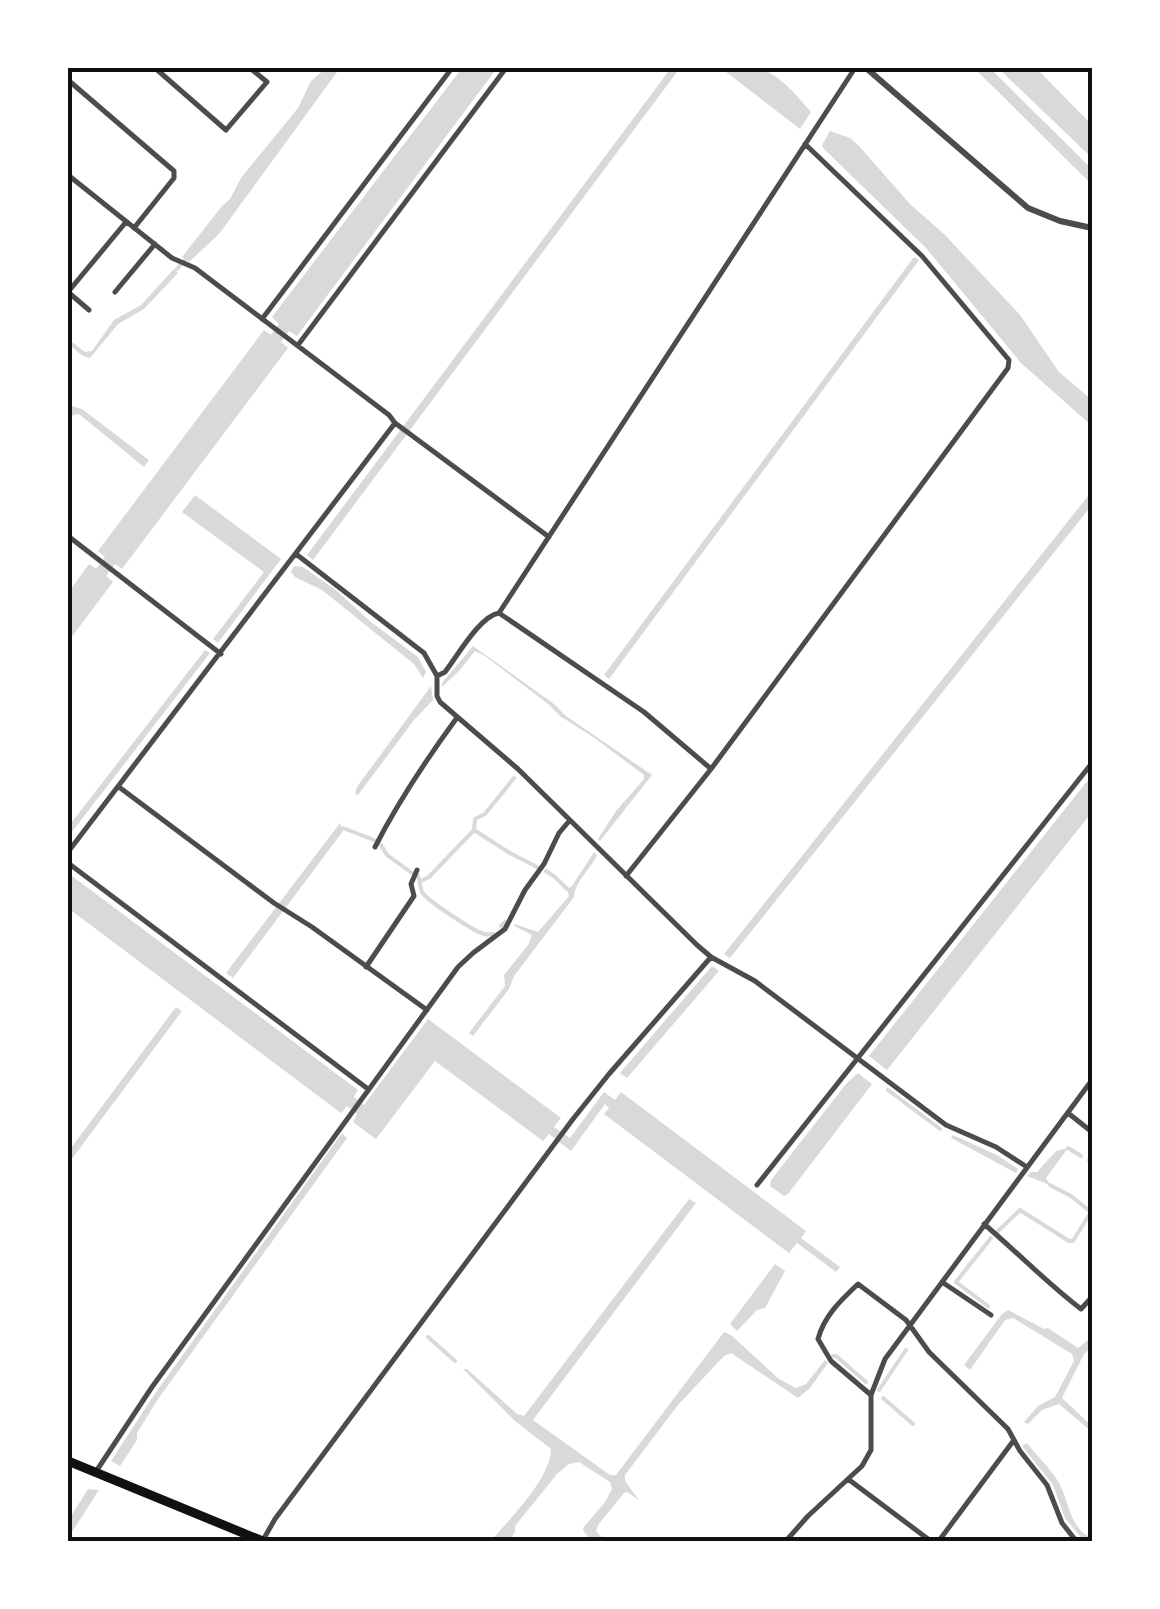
<svg xmlns="http://www.w3.org/2000/svg" width="1160" height="1609" viewBox="0 0 1160 1609" font-family="Barlow,sans-serif">
  <rect width="100%" height="100%" fill="#fff"/>
  <!-- water -->
  <path fill="#d9d9d9" d="M326,68H340L219,234L189,262L182,257L222,206L230,199L241,178L298,108L311,81Z
    M462,68H497L297,336L289,331L281,342L288,348L122,569L115,564L106,576L113,582L68,642V593L89,564L96,569L105,557L98,551L264,330L271,335L279,324L272,317Z
    M671,68H680L313,560L307,555Z
    M721,68C732,67 744,66 754,68C777,70 797,96 811,112L800,129Z
    M998,68H1036L1092,125V158Z
    M830,131L850,138L859,146L910,204L945,235L1020,315L1059,372L1092,400V426L1021,363L926,248L824,149L822,145Z
    M914,257L919,260L609,679L604,675Z
    M174,269L178,273L144,309L118,324L90,358L83,356L68,344V339L85,352L92,351L114,320L141,305Z
    M68,405L82,409L149,460L144,467L79,414L73,415L68,423Z
    M1092,491V505L730,958L724,954Z
    M195,495L281,559L218,643L213,639L264,572L182,512Z
    M294,566L303,567L337,591L371,622L418,657L426,672L423,678L414,664L322,590L295,577L291,572Z
    M473,646L554,704L566,716L652,775L600,841L598,839L616,811L644,779V775L596,739L560,716L548,704L485,656L475,651L459,671L442,687V683Z
    M205,650L210,653L68,837V827Z
    M431,686L433,700L414,720L358,795L355,794L357,787Z
    M1092,775V812L887,1070L869,1056Z
    M340,823L343,831L233,978L226,973Z
    M594,852L597,855C591,869 575,881 574,897L514,976L509,989L473,1036L469,1033L505,986L504,975L528,945L532,935L514,926L515,924L538,932L569,896L567,889L572,886Z
    M68,873L358,1090L354,1097L364,1105L428,1019L561,1118L554,1127L570,1138L604,1092L615,1100L621,1092L806,1231L801,1238L840,1267L836,1272L797,1243L789,1253L604,1114L609,1108L605,1104L571,1151L549,1134L543,1141L435,1061L376,1139L353,1122L357,1114L347,1106L341,1113L68,908Z
    M712,966L719,971L627,1078L620,1073Z
    M176,1007L182,1011L68,1164V1152Z
    M858,1073L872,1084L788,1194L784,1196L770,1186L771,1180L846,1084Z
    M342,1133L347,1138L158,1399L137,1433V1440L120,1466L111,1461L154,1395Z
    M953,1135L997,1155L1018,1169L1016,1173L951,1138Z
    M1068,1148L1046,1178L1050,1185L1027,1176L1031,1172H1037L1056,1151Z
    M689,1199L696,1203L533,1420L610,1475H616L724,1332L731,1335L779,1379L796,1388L806,1384L825,1360L828,1363L810,1388L798,1398L731,1353L724,1356L678,1405L625,1475V1481L639,1500L627,1492L624,1493L598,1525L596,1531L605,1541H593L584,1532L583,1528L605,1502L612,1489L610,1482L579,1462L569,1464L557,1474L515,1526V1531L510,1541H491C510,1518 550,1480 551,1449L515,1421L463,1369H467L517,1414L524,1416Z
    M775,1264L785,1271L765,1308L757,1310L737,1331L730,1324Z
    M1008,1310L1044,1329L1048,1328L1078,1348L1092,1337V1347L1084,1354L1062,1398L1092,1426V1432L1059,1404L1042,1410L1028,1424L1024,1422L1038,1406L1055,1397L1074,1361L1072,1354L1013,1318L1005,1320L970,1370L964,1365L1002,1314Z
    M1027,1443C1037,1456 1051,1469 1059,1483C1070,1503 1069,1528 1092,1538V1541H1084L1065,1518L1053,1485L1022,1446Z
    M88,1489L99,1490L68,1538V1521Z"/>
  <g fill="none" stroke-linecap="round" stroke-linejoin="round">
    <!-- stream -->
    <path stroke="#d9d9d9" stroke-width="4" d="M177,269L185,260
      M343,828L374,840
      M474,830L510,853L537,867
      M381,845L387,855L412,873
      M546,871L555,877L567,889
      M418,876C420,881 420,887 422,892C426,900 475,932 484,934C487,935 490,934 493,934
      M421,881L429,877L474,830L475,819L485,814L514,778
      M501,926L505,922
      M888,1090L940,1129
      M1068,1148L1081,1156
      M1089,1160L1092,1158
      M998,1231L1020,1210L1069,1241H1073L1091,1212L1071,1196L1050,1185
      M988,1306L956,1282L991,1238
      M428,1337L455,1361
      M833,1356H836L866,1382
      M879,1390L906,1350
      M883,1398L913,1424"/>
    <!-- canal -->
    <path stroke="#d9d9d9" stroke-width="11" d="M982,68L1092,177"/>
    <!-- minor -->
    <path stroke="#4c4c4c" stroke-width="5" d="M155,68L226,130L267,82L250,68
      M68,80L174,171V178L134,228
      M68,175L172,258L195,268L389,415L395,423
      M68,292L126,222
      M68,292L89,310
      M115,292L155,244
      M262,319L452,68
      M298,345L506,68
      M68,536L221,654
      M296,554L424,653L437,676V696L440,702L518,769L697,945L711,957L755,981L946,1125L996,1147L1027,1167
      M499,613L644,712L710,768
      M437,676L445,672C458,655 480,616 499,613L855,68
      M119,787L274,903L312,927L427,1010
      M375,847C398,802 426,760 456,719
      M68,852L395,423L549,537
      M68,863L368,1089
      M626,876L711,769L1008,368L1009,360L922,256L805,144
      M366,967L414,896L411,884L417,870
      M1068,1113L1092,1132
      M757,1185L1092,763
      M984,1224C1017,1252 1047,1283 1081,1309L1092,1297
      M942,1282L991,1315
      M871,1395L831,1361L818,1339C824,1316 841,1300 858,1284L906,1320L929,1352L1008,1429L1020,1451L1047,1485L1062,1523L1077,1542
      M95,1473L152,1387L458,967L473,953L505,929L525,890L544,864L559,833L570,820
      M848,1479L932,1542
      M263,1540L275,1519L573,1119L609,1074L711,957
      M785,1542L808,1516L862,1466L871,1450V1395L885,1359L1092,1080
      M938,1542L1014,1440"/>
    <!-- tertiary -->
    <path stroke="#4c4c4c" stroke-width="6" d="M866,68L1028,208L1060,221L1092,228"/>
    <!-- primary -->
    <path stroke="#111" stroke-width="9" d="M68,1461L265,1542"/>
  </g>
  <!-- border -->
  <rect width="1160" height="1609" fill="none" stroke="#ffffff" stroke-width="140"/>
  <rect x="70" y="70" width="1020" height="1469" fill="none" stroke="#111" stroke-width="4"/>
</svg>
